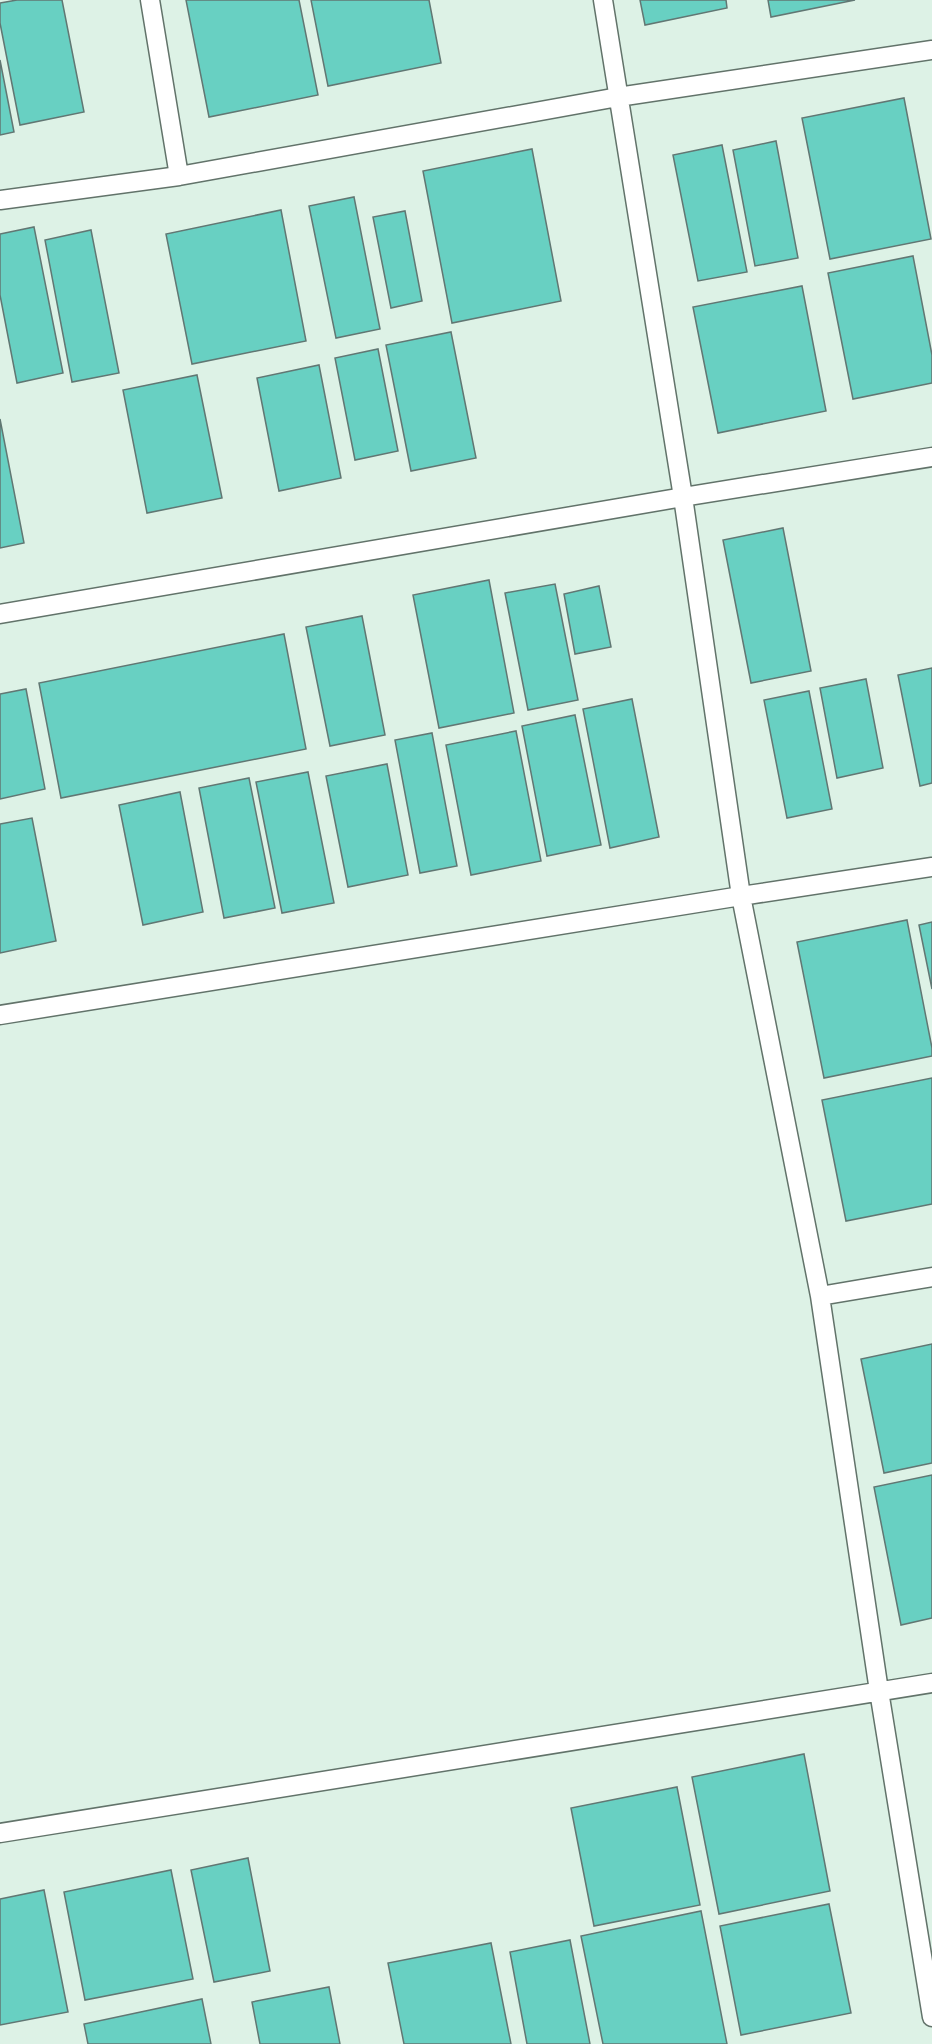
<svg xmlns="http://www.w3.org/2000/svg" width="932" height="2044" viewBox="0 0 932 2044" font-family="'Golos Text',sans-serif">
  <rect width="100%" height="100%" fill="#ddf2e6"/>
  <!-- building -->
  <path fill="#68d0c2" stroke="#617773" stroke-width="1.5" d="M17,0H62L84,112L20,125L0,23V3Z
    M186,0H299L318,95L209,117Z
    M311,0H429L441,63L328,86Z
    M640,0H726L727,8L645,25Z
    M768,0H855L771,17Z
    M0,60L14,132L0,135Z
    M904,98L931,239L830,259L802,118Z
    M776,141L798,258L755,266L733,150Z
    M722,145L747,272L698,281L673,155Z
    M532,149L561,301L452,323L423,171Z
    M354,197L380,329L336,338L309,206Z
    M281,210L306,341L192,364L166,234Z
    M405,211L422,301L391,308L373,217Z
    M34,227L63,373L17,383L0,295V234Z
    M91,230L119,373L72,382L45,240Z
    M913,256L932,355V383L853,399L828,273Z
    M802,286L826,411L718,433L693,307Z
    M451,332L476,458L411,471L386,345Z
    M378,349L398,451L355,460L335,358Z
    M319,365L341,478L279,491L257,378Z
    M197,375L222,498L147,513L123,390Z
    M0,419L24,543L0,548Z
    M783,528L811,671L751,683L723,540Z
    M489,580L514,713L439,728L413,595Z
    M555,584L578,700L528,710L505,593Z
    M599,586L611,647L575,654L564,594Z
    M362,616L385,735L330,746L306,627Z
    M284,634L306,749L61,798L39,683Z
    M932,668V783L920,786L898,675Z
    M866,679L883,768L837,778L820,688Z
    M26,689L45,789L0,799V694Z
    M809,691L832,809L787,818L764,700Z
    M632,699L659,837L610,848L583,709Z
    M575,715L601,845L547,856L522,726Z
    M516,731L541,861L471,875L446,745Z
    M432,733L457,866L420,873L395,740Z
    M387,764L408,875L348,887L326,776Z
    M308,772L334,903L282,913L256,782Z
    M249,778L275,908L224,918L199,788Z
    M180,792L203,912L143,925L119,805Z
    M32,818L56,941L0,953V824Z
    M907,920L932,1048V1056L824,1078L797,942Z
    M932,922V989L919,925Z
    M932,1078V1204L846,1221L822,1100Z
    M932,1344V1463L884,1473L861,1359Z
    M932,1475V1618L901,1625L874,1487Z
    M804,1754L830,1891L719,1914L692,1777Z
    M677,1787L700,1905L594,1926L571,1808Z
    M248,1858L270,1971L214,1982L191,1870Z
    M171,1870L193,1979L85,2000L64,1892Z
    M44,1890L68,2012L0,2025V1899Z
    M829,1904L851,2013L741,2035L720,1926Z
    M701,1911L727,2044H603L581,1936Z
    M570,1940L590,2044H527L510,1952Z
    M491,1943L511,2044H404L388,1963Z
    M329,1987L340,2044H260L252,2002Z
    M202,1999L211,2044H88L84,2024Z"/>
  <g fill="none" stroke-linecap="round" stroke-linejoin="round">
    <defs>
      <path id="lane" d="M150,0L179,176
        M603,0L683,497L741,896L820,1296L879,1691L932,2017
        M0,200L179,176L618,97L932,50
        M0,614L683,497L932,457
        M0,1015L741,896L932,867
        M820,1296L932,1277
        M0,1833L932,1683"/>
    </defs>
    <!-- lane casing -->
    <use href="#lane" stroke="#62736a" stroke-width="21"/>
    <!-- lane -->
    <use href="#lane" stroke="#fff" stroke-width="18"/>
  </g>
</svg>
